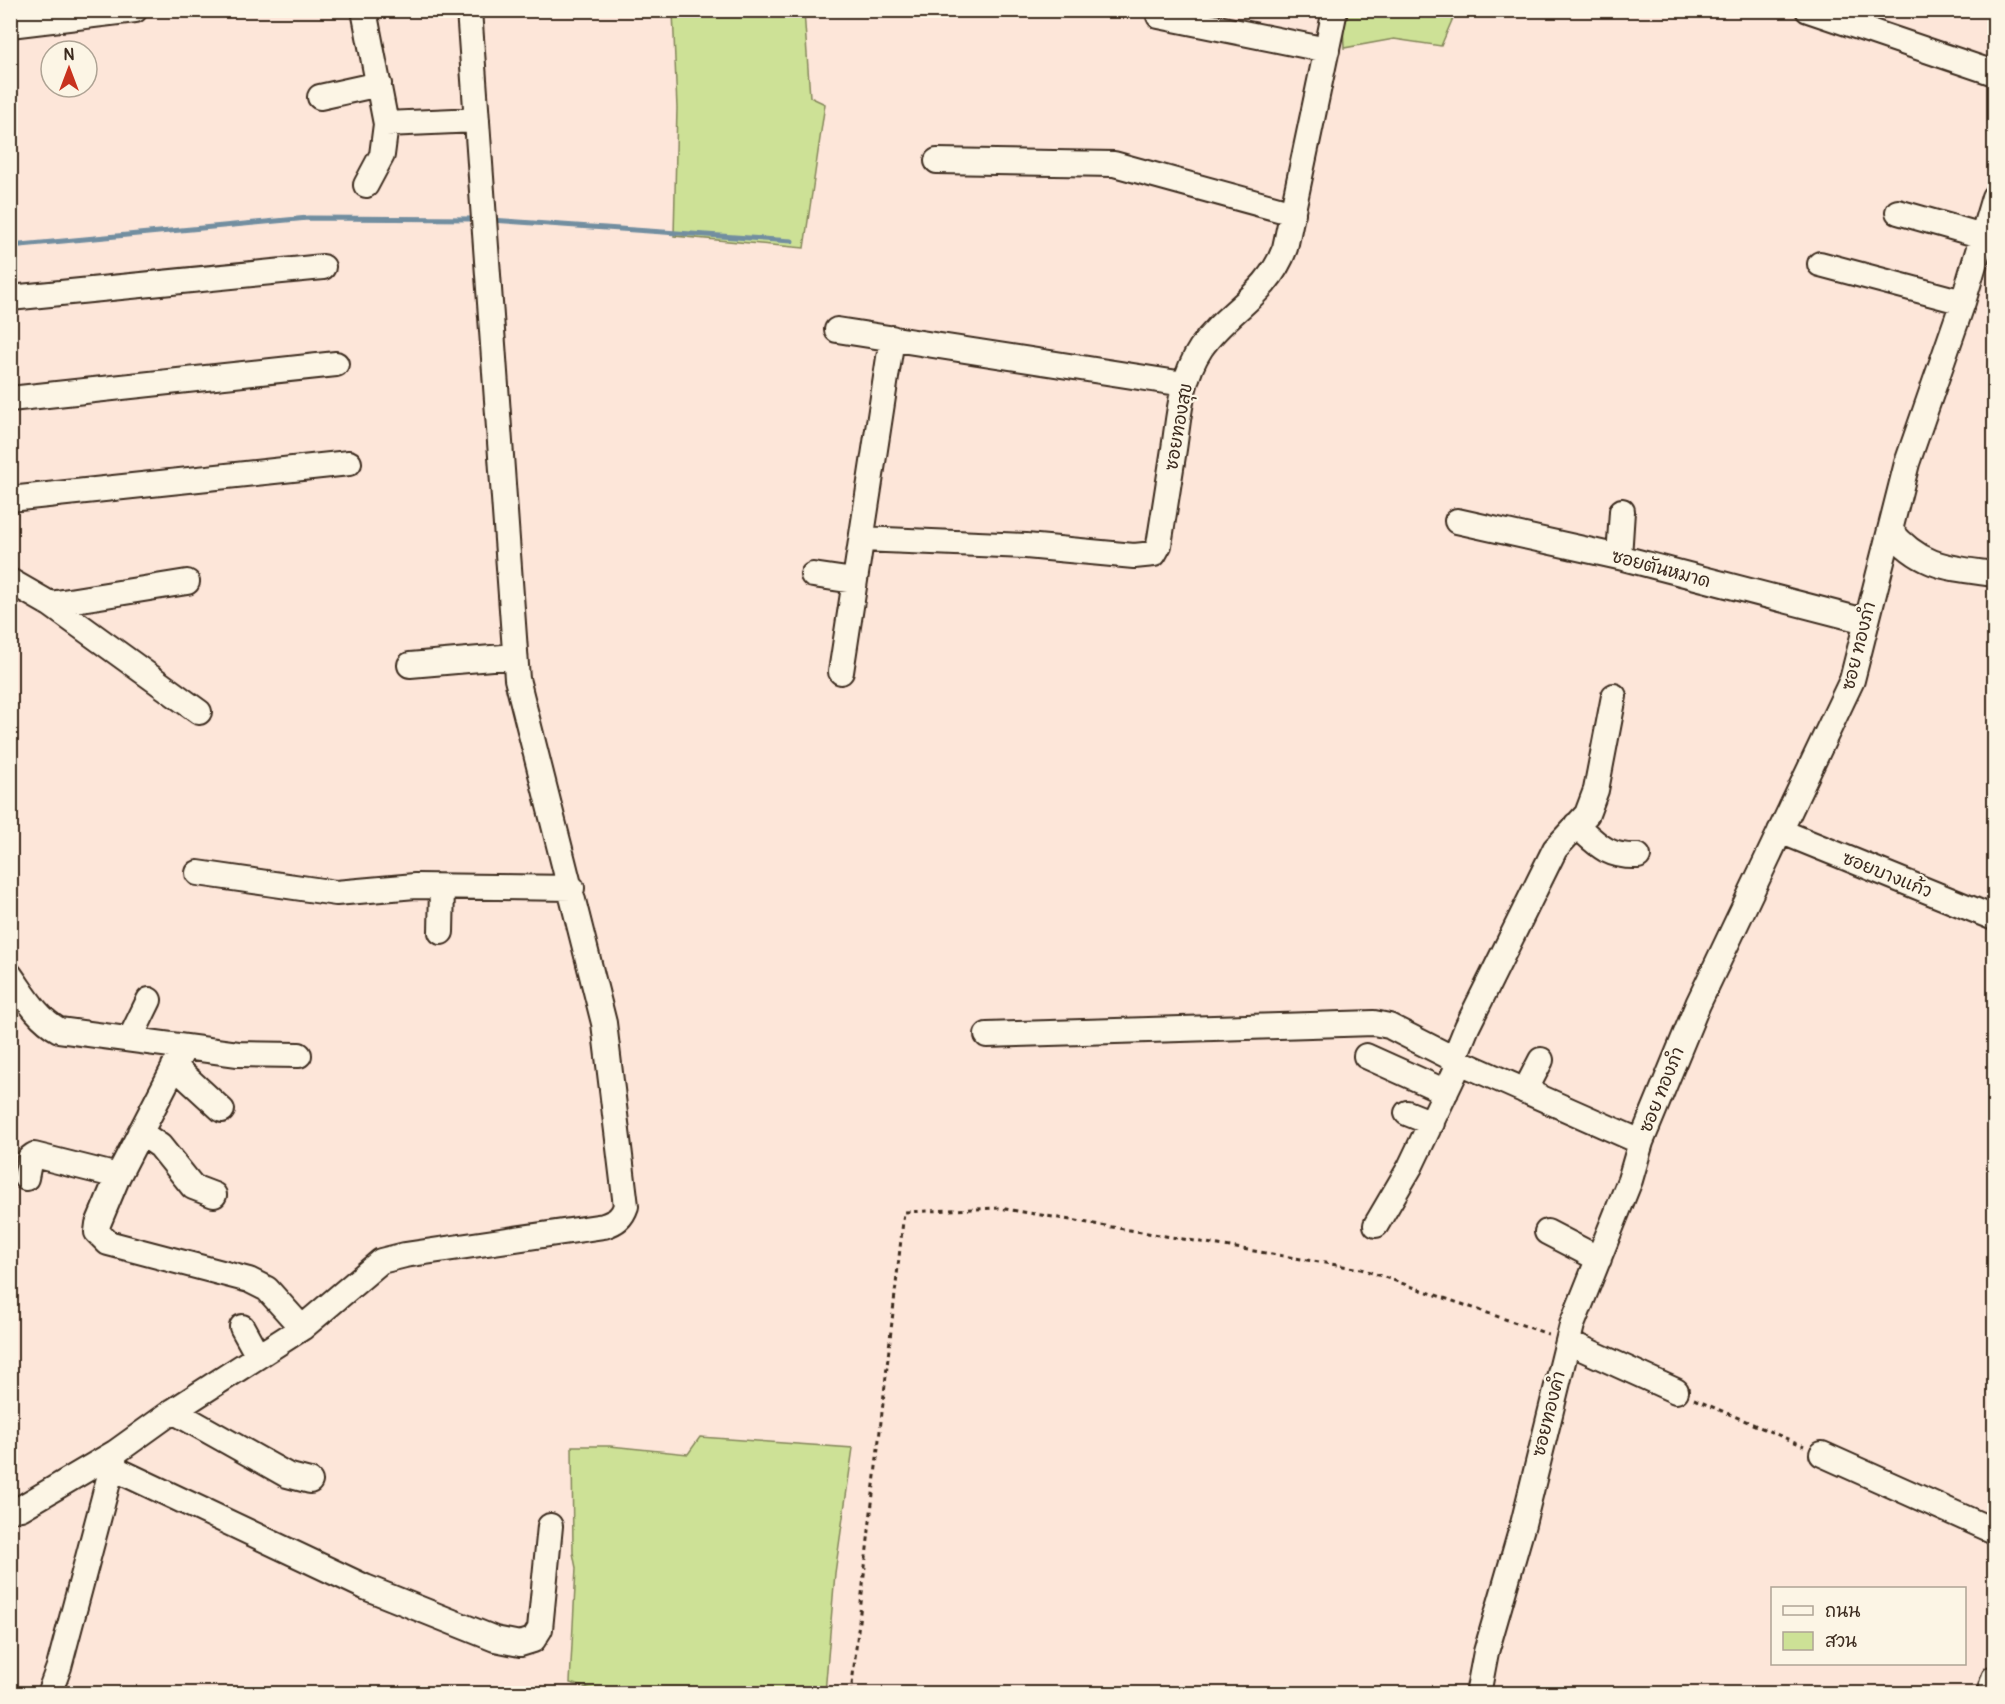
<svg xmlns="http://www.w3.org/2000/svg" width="2005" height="1704" viewBox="0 0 2005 1704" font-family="Pangolin,'Playpen Sans Thai',sans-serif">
  <rect width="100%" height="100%" fill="#fde6d9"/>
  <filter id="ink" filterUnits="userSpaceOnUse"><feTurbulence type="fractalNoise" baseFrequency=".0167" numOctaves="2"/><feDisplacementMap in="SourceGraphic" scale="12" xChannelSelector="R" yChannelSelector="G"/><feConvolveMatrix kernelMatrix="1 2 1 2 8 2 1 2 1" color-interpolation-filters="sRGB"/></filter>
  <g filter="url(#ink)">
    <!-- green -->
    <path fill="#cde196" stroke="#84865a" stroke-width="1.5" d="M673,11H804L810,97L825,104L804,248L674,236L677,108Z
      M1347,11H1456L1441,46L1394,39L1344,48L1343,20Z
      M700,1437L853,1448L835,1573L825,1693L608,1694L570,1683L576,1568L573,1553L572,1446H610L688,1454Z"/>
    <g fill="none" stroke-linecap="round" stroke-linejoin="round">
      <!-- stream -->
      <path stroke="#728ea0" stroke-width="5" d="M491,220L792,241
        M10,246L308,218L479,219"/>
      <defs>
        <path id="minor" d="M364,10L386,124L382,155L366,185
          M1808,10L1994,73
          M1159,16L1327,50
          M10,25L135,10
          M320,97L379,84
          M386,124L477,120
          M937,161L1114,164L1293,213
          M1898,212L1983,236
          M1820,264L1963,302
          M10,298L323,267
          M837,330L1184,384
          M10,399L336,364
          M10,499L349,463
          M1457,521L1619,557L1865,621
          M1890,530C1921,568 1950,568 1994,574
          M862,539L1026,546L1134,556L1154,554L1159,545C1164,513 1169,481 1174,449C1179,415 1181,378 1201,348C1227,310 1268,295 1285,248L1335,10
          M1619,557L1622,511
          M813,575L854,581
          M10,581L50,604L199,712
          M50,604L187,582
          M410,665L515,656
          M841,672L892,338
          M1576,825C1598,845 1607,857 1638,856
          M1780,831L1994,918
          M198,873L336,893L415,886L572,888
          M441,932L442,887
          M10,975C25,996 37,1018 59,1030L238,1054L299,1055
          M987,1035L1374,1023L1389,1026L1460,1062L1641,1142
          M130,1039L149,1000
          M184,1048L118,1176L98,1224L97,1232L108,1243L249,1280L267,1289L302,1328
          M1366,1056L1446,1092
          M1454,1059L1467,1027L1555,849L1587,814L1596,790L1614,696
          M174,1066L222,1110
          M1525,1091L1541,1060
          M1407,1113L1432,1123
          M140,1132L160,1146L193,1187L214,1195
          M26,1178L30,1158L34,1155L118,1176
          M1376,1225L1410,1167L1460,1062
          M1547,1232L1599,1259
          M242,1327L258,1356
          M1568,1342L1676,1391
          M173,1411L287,1475L310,1481
          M1822,1454L1994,1531
          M111,1467L365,1587L495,1639L520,1644L533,1640L540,1629L550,1526
          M10,1510L21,1508L116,1452
          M49,1694L59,1667L116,1452L173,1411L302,1328L381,1261L405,1255L604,1226C616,1222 622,1218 626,1206L604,1023L517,679L469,10
          M1478,1694L1486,1652L1523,1524L1572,1325L1630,1180L1641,1142L1698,1004L1852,680L1907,463L1963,302L1994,197
          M1989,1694L1994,1678"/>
      </defs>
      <!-- minor casing -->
      <use href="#minor" stroke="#3b2a1e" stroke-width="28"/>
      <!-- path -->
      <path stroke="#3b2a1e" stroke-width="3" stroke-dasharray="4.5 4.5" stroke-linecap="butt" d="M1694,1399L1804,1446
        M851,1694L904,1212L999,1208L1361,1269L1548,1334"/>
      <!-- minor -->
      <use href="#minor" stroke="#fcf5e5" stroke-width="24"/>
    </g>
  </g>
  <g text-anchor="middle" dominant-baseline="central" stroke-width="4.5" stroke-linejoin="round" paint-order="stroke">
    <!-- street labels -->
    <g font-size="18" fill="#3b2a1e" stroke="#fcf5e5">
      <text transform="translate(1179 427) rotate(-80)">ซอยทองสุข</text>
      <text transform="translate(1661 569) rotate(15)">ซอยตันหมาด</text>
      <text transform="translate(1859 646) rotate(-76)">ซอย ทองภํา</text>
      <text transform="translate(1887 875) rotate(22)">ซอยบางแก้ว</text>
      <text transform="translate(1662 1090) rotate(-68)">ซอย ทองภํา</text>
      <text transform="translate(1549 1414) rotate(-76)">ซอยทองคำ</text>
    </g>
  </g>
  <!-- margin -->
  <rect width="2005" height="1704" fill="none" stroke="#fcf5e5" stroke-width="36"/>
  <rect x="18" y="18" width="1969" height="1668" fill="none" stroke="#3b2a1e" stroke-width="2" filter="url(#ink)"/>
  <!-- legend -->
  <rect x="1771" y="1587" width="195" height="78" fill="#fcf5e5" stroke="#afa495" stroke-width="1.5"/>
  <rect x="1783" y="1606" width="30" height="9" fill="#fcf5e5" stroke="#afa495" stroke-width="1.5"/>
  <text x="1825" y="1617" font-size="18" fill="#3b2a1e">ถนน</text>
  <rect x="1783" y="1632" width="30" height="18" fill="#cde196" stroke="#afa495" stroke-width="1.5"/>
  <text x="1825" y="1647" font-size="18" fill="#3b2a1e">สวน</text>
  <!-- north arrow -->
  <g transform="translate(69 69)"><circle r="28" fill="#fcf5e5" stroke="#afa495" stroke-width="1.5"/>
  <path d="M0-4.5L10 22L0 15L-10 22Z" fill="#c8321e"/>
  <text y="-9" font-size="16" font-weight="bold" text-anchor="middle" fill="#3b2a1e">N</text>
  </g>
</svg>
